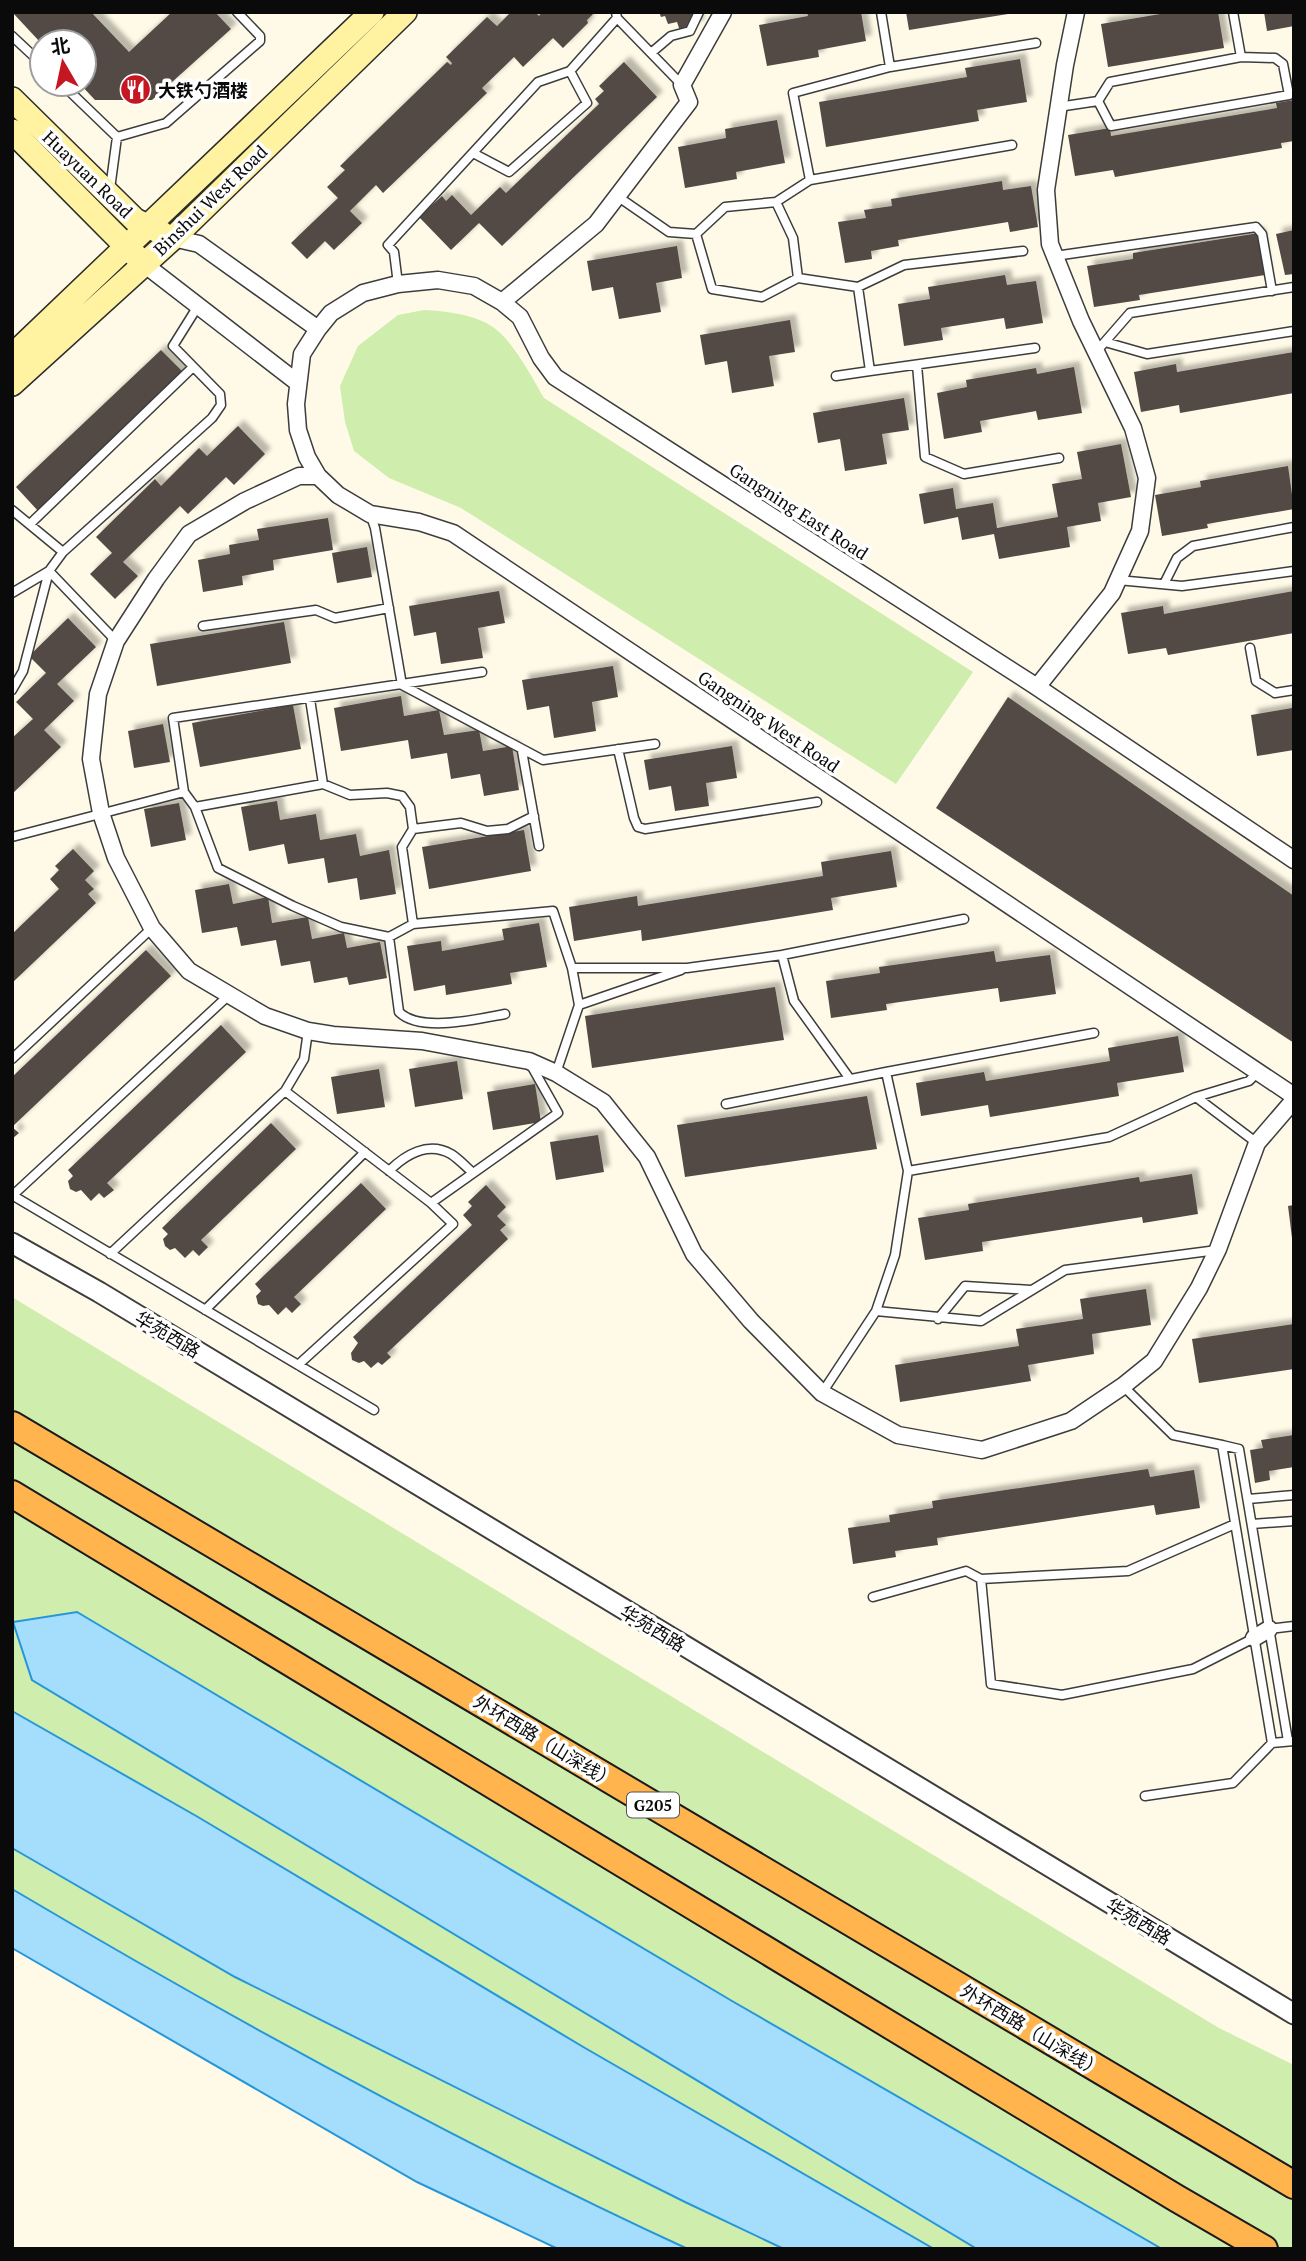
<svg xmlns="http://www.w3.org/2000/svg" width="1306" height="2261" viewBox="0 0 1306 2261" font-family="'PT Serif','Noto Sans SC',serif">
  <defs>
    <filter id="shadow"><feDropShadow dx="6" dy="-6" stdDeviation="2" flood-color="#0004"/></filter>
  </defs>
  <rect width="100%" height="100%" fill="#fffae7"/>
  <!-- green -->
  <path fill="#cfedad" d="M424,310C445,311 474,314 493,327C513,341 532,377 544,398L973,672L896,784L461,508L389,478L354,451L345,422L340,386L358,346L398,315Z
    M12,1297L1219,2028L1294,2065V2249H588L12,1932Z"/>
  <!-- water -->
  <path fill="#a5defc" stroke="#2596da" stroke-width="2" d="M77,1612L732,2001L1162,2249H977L32,1680L13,1622Z
    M12,1711L198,1817L585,2048L934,2249H784L685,2202L235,1977L31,1859L12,1848Z
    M12,1889C232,2019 456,2142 688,2249H558L417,2182L12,1948Z"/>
  <!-- building -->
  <path fill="#534a45" filter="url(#shadow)" d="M12,12H91L129,52L172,12H215L231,29L152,100H95L80,84H84V42H40Z
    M511,12H535L539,16L542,12L593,14L587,20L588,23L563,48L553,38L523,67L514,57L482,88L487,93L383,193L376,185L350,211L362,223L334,250L325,241L307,259L291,243L338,198L327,187L345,170L340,166L447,62L451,65L452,63L446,57L487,17L497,26Z
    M659,12H695L699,25L680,31L677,22L668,24L665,16L661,17Z
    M807,12H861L866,41L818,50L819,57L767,66L759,25L808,16Z
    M906,12H1008V14L909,30Z
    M1172,12H1218L1224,48L1108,67L1101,24Z
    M1264,12H1294V26L1267,31Z
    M1020,59L1027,102L977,110L979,121L826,147L819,102L967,77L965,68Z
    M624,62L657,97L502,246L479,223L451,250L419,217L442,196L446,201L452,195L471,215L500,187L506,193L599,104L595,99L604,91L599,86Z
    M1294,100V141L1281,143L1282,148L1115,177L1113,170L1075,176L1068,135L1110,128L1111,136L1277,108L1276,103Z
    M777,120L785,163L736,172L737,179L685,188L678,147L726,138L725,129Z
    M1002,181L1003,190L1031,186L1038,227L1010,232L1008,222L898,240L899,246L871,251L872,259L845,263L838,222L866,218L864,210L892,206L891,199Z
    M1294,230V274L1285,275L1276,234Z
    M1259,233L1265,275L1139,295L1140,300L1094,307L1087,266L1133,259V253Z
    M677,246L682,278L656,283L661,312L619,319L613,287L592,291L587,261Z
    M1005,275L1007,285L1036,281L1043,323L1006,329L1004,318L941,328L943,340L904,346L898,304L930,299L928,287Z
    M790,320L795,352L769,356L774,386L732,393L727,361L705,365L700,335Z
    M161,350L185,374L39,512L16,487Z
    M1294,352V393L1180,413L1179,405L1141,412L1134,372L1176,364L1177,372Z
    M1074,367L1082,413L1038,420L1036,411L980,421L982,432L944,439L937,393L967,387L966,380L1036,368L1037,374Z
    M904,398L909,430L882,434L887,464L845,471L840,439L818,443L813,413Z
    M238,426L265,454L234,485L226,477L188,514L180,506L123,562L138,576L115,599L90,574L112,553L96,537L155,479L161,486L199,448L207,456Z
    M1121,444L1131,497L1098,503L1101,521L1067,527L1070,547L999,559L994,534L962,540L958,517L924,524L919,494L953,488L956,509L993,503L997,528L1058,517L1052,484L1082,479L1077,452Z
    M1288,466L1294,509L1207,524L1208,528L1162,536L1155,495L1201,487L1200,481Z
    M328,518L333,550L273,560L274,570L242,576L243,585L203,592L198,560L230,554L229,545L259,540L257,529Z
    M367,547L372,577L337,583L332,553Z
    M499,591L505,623L478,628L483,658L441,664L436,632L414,636L409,606Z
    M1294,591V633L1168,655L1166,648L1128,654L1121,613L1163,606L1164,614Z
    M68,618L96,647L57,684L74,701L44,730L61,747L12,794V738L33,719L16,702L46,673L29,656Z
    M284,622L291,663L157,686L150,644Z
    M613,666L618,697L592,702L596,731L554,738L549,706L527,710L522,680Z
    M401,696L404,716L439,710L444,735L479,730L483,751L512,746L519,790L484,796L480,774L451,779L447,753L411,759L408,740L341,751L334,708Z
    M1008,697L1294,896V1043L936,808Z
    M293,705L301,749L200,767L192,723Z
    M1292,708L1294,750L1257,756L1251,715Z
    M163,724L170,762L134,768L128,731Z
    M732,746L737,778L706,783L709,806L675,811L671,786L649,790L644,760Z
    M277,801L280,820L316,814L320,840L356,834L360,856L389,850L396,894L360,900L357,878L328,883L324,858L288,864L284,844L249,851L241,807Z
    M179,803L186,840L151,847L144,809Z
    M524,830L531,871L429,889L422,847Z
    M73,849L94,871L85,880L94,889L88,894L96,903L12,983V934L59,889L50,879L59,870L55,866Z
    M891,851L897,887L831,898L833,910L642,941L641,930L574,941L569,907L637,896L638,906L823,876L821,862Z
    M229,884L233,904L268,897L272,923L308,917L312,939L344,933L347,948L380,942L387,978L349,985L347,977L314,983L310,961L281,966L276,940L241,946L237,927L202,933L195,890Z
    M539,923L547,967L510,973L512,984L446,995L445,985L414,991L407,946L441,941L442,951L504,940L502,929Z
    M146,950L171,976L12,1127L19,1133L12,1139V1077Z
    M994,951L996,962L1050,955L1056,994L1000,1002L998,988L886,1004L887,1010L831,1018L826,981L880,973L879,967Z
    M775,987L784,1040L592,1068L585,1016Z
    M221,1025L246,1052L107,1183L114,1190L104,1198L99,1193L91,1201L81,1190L76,1192L70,1189L68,1181L73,1176L68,1170Z
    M1178,1036L1184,1072L1117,1083L1119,1096L990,1117L988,1105L921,1116L916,1083L984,1072L986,1081L1110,1061L1108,1048Z
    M457,1061L463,1099L415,1107L409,1069Z
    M379,1069L385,1107L337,1114L331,1077Z
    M535,1084L541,1122L493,1130L487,1092Z
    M867,1096L877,1149L685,1177L677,1125Z
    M271,1123L296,1149L201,1240L208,1247L199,1256L193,1250L185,1258L175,1248L170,1250L165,1246L163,1239L168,1234L162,1228Z
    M598,1135L604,1172L556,1180L550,1142Z
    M1192,1174L1198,1214L1143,1223L1142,1217L982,1242L983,1251L925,1260L918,1218L969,1210L968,1204L1139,1177L1140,1182Z
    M361,1183L386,1209L294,1297L301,1304L292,1313L286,1307L278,1315L269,1305L263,1306L258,1304L256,1296L261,1291L255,1284Z
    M486,1185L506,1207L497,1216L506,1225L500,1230L508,1239L387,1353L391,1357L382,1365L378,1362L371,1368L364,1361L359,1363L352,1360L351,1353L358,1343L353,1337L472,1225L463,1215L472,1206L468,1202Z
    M1294,1205V1238H1292L1288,1206Z
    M1146,1289L1151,1325L1092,1334L1094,1354L1028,1365L1031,1381L900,1402L895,1365L1019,1346L1016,1329L1083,1319L1080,1299Z
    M1294,1324V1369L1199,1383L1192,1339Z
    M1294,1435V1467L1269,1471L1270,1480L1255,1483L1250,1450L1263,1448L1261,1440Z
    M1148,1469L1150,1477L1194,1470L1200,1508L1156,1515L1154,1505L937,1538L938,1545L895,1551L896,1557L853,1564L848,1528L890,1522L889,1515L933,1508L932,1501Z"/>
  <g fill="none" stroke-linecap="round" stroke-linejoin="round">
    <defs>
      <path id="service" d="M616,12L617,18L682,85
        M881,12L890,67
        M1233,12L1241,57
        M12,36L42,64
        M651,53L671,36L690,31L699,12
        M62,84L117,137L166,123L260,41V36L237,12
        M1058,107L1098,101L1110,82L1241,57L1275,58L1283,64L1289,95L1111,126L1098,101
        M473,153L509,172L587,103L570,71
        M810,180L1012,145
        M110,189L117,137
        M617,196L669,232L696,234L712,289L762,297L798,278L858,287L904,265L1023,251
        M776,202L810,180L793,93L890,67L1036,43
        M696,234L725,207L776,202L793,238L798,278
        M1055,256L1256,227L1262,234L1272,291
        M398,284L394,252L388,245L538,82L570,71L617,18
        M858,287L870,371L1035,348
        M1105,342L1147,354L1294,331
        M1096,352L1130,313L1294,287
        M917,365L925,457L964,474L1059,458
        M836,376L870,371
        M12,510L63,552L49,571L23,671L12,690
        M370,514L375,528L402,685L543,760L655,744
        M30,524L193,367
        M63,552L212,418L221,405L220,394L173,346L198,306
        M1118,580L1182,586L1294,571
        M1164,584L1177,558L1193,546L1294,527
        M12,593L49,571L116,641
        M203,626L316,610L335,618L389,608
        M1250,648L1256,681L1275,693L1294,690
        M618,749L634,818L638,827L645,829L817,802
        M522,751L539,846
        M323,784L350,795L387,793L402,796L410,807L413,829L402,847L413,924
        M184,792L173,718L482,672
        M195,807L323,784L310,699
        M413,829L461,823L487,831L508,829L534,816
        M12,837L184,792L195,807L218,868L293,906L341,927L389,937L413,924L553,911L572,968L579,1005L556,1073
        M389,937L399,1012C420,1033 478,1019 505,1014
        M572,968H687L782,955
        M579,1005L681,970
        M12,1059L152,928
        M850,1079L794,1001L782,955L964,919
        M285,1091L431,1203L453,1224L298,1365
        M1196,1097L1249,1081L1258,1072
        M726,1104L886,1072
        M389,1171C405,1155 428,1141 451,1154C459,1159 466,1167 473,1173
        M908,1171L886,1072L1094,1033
        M12,1195L374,1410
        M13,1195L228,996
        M431,1203L558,1113L531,1065
        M110,1254L285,1091L304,1059L308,1031
        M205,1310L365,1152
        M876,1311L981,1321L1065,1270L1217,1250
        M938,1319L965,1286L1031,1290
        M1123,1386L1173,1435L1222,1445L1272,1743L1294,1741
        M822,1393L876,1311L895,1255L908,1171L1109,1137L1196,1097L1257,1143
        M1222,1445L1239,1449L1288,1741
        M1248,1499L1294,1495
        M1252,1524L1294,1521
        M981,1579L991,1684L1062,1695L1193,1669L1254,1638
        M873,1597L966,1571L981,1579L1128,1571L1235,1524
        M1269,1629L1294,1626
        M1145,1796L1233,1783L1272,1743"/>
      <path id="minor" d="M173,238L199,244L318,329
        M144,264L298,383
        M502,302L596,224L689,102L682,85L723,12
        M318,476H299L245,501L189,534L156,579L116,641L98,694L91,759L101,813L116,858L152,928L189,971L265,1016L308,1031L333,1035L422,1041L529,1061L556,1073L603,1102L647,1157L694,1254L751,1321L822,1393L898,1435L982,1450L1071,1421L1123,1386L1154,1361L1199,1288L1218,1249L1257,1143L1294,1100
        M1037,687L1112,593L1140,531L1147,478L1133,428L1081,321L1050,244L1046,190L1065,65L1076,12
        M1294,860L1037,687L555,377L541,358L520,317L502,302L474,286L438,280L398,284L363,293L331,313L318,329L302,354L296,404L298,430L307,457L318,476L338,495L370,514L419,522L453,533L1294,1096
        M1254,1638L1269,1629"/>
      <path id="tertiary" d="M12,1243L99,1292L1294,2014"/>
      <path id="secondary" d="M12,99L135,220L162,233
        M12,131L138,258
        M12,356L372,12
        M12,384L173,238L405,12"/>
      <path id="trunk" d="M12,1425L1294,2185
        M12,1494L1176,2198L1264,2249"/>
    </defs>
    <!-- service casing -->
    <use href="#service" stroke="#3d3d3d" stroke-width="11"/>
    <!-- minor casing -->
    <use href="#minor" stroke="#3d3d3d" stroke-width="19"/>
    <!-- tertiary casing -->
    <use href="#tertiary" stroke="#3d3d3d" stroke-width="23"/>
    <!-- secondary casing -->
    <use href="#secondary" stroke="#2c2c2c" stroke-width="26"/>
    <!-- trunk casing -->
    <use href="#trunk" stroke="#1b1b1b" stroke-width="30"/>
    <!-- service -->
    <use href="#service" stroke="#fff" stroke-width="8"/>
    <!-- minor -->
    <use href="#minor" stroke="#fff" stroke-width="16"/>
    <!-- tertiary -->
    <use href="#tertiary" stroke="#fff" stroke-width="19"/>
    <!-- secondary -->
    <use href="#secondary" stroke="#fff3a2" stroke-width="23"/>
    <!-- trunk -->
    <use href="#trunk" stroke="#ffb44e" stroke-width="26"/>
  </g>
  <!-- icons -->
  <defs>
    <symbol id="restaurant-disc" viewBox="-11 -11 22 22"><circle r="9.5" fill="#c51622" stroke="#fff"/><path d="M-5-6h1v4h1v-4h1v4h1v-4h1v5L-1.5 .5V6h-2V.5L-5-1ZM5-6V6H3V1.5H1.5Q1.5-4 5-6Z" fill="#fff"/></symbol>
  </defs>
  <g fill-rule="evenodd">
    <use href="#restaurant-disc" x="118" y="72" width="35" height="35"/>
  </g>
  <g text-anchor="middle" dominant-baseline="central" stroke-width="7" stroke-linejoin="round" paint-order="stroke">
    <!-- shield labels -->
    <rect fill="#fff" stroke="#545454" stroke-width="2" x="627" y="1792.5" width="52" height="25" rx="5"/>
    <g font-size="16" font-weight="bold" fill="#0a0a0a">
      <text x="653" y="1805">G205</text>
    </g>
    <!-- poi labels -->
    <g font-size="18" font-weight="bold" fill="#0a0a0a" stroke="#fff" text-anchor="start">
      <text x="158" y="90">大铁勺酒楼</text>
    </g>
    <!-- street labels -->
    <g font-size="18" fill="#0a0a0a" stroke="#fff">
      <text transform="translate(88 174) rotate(44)">Huayuan Road</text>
      <text transform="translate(210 200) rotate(-44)">Binshui West Road</text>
      <text transform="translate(799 511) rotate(33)">Gangning East Road</text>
      <text transform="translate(769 721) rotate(34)">Gangning West Road</text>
      <text transform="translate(168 1334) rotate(31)">华苑西路</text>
      <text transform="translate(653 1628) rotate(31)">华苑西路</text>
      <text transform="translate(545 1741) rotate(31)">外环西路（山深线）</text>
      <text transform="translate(1139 1921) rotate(31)">华苑西路</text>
      <text transform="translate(1032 2030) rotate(31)">外环西路（山深线）</text>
    </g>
  </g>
  <!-- border -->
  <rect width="1306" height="2261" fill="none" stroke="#0a0a0a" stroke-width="28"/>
  <!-- north arrow -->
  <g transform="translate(63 63) rotate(351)"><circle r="33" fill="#ffffff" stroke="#9d9d9d" stroke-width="2"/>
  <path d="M0-5L12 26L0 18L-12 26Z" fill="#c51622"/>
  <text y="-10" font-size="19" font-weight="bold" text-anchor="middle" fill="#0a0a0a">北</text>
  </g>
</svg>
